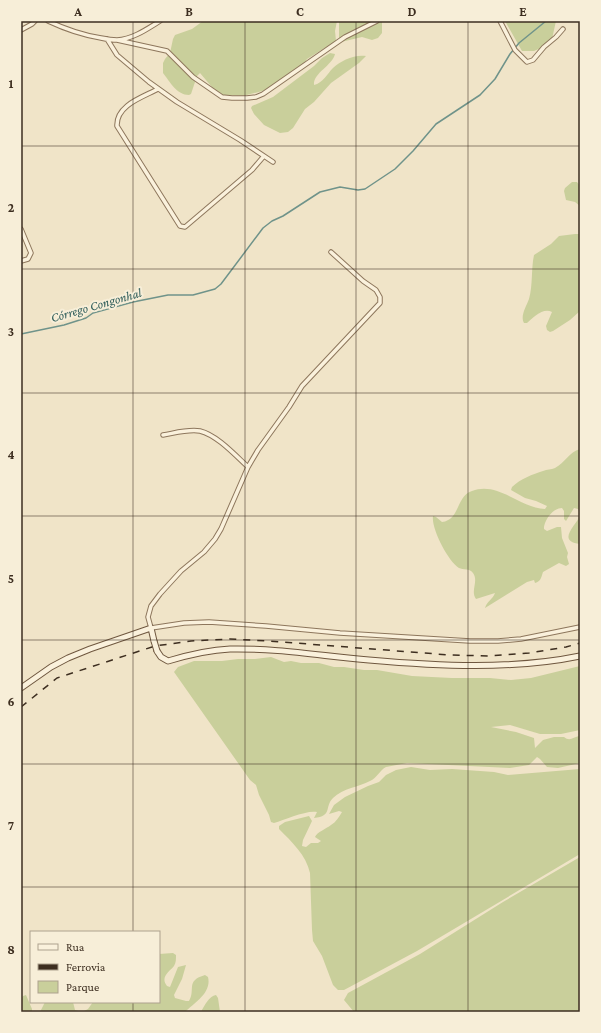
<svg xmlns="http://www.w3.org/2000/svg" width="601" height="1033" viewBox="0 0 601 1033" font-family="'Crimson Pro',serif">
  <rect width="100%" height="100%" fill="#f0e4c8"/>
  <!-- green -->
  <path fill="#c9cf9b" d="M203,21H337L335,31L336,41L307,59L303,65L274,85L266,90L243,96L228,95L225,98L217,93L200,73L197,76L191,94L189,95C177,95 170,82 163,73V63L165,59L170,53L173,39L175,35L192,29Z
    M339,21H382V33L378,38L372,40L362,37L341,42L339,40Z
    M505,21H556L552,39L541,48L534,51H522Z
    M330,53L335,54C332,66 313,73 314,85C323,83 327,74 333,68C340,61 355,54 366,56L359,63L331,83L314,102L305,109L293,128L288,132L280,133L264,125L254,114L251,108L252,106L273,97L314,66L322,58Z
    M572,182H577L580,186V206L575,202L566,200L564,191L565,188Z
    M575,234H580V311L570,320L553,331L550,332L547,330L546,326L552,312C543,307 533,318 527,323H524C520,316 526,307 529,299C533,285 531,269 534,255L551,244L559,236Z
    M580,449V544C555,541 578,524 580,515C580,512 579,511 578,509L574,508L566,521L564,519V511L562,508C553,508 544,520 544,529L547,531L557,527H561L562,538L568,553L567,557L569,564L566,566L559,563L543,572C541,578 541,581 535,583L534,580L527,582L485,608C487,601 493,599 495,593L476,599C470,591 479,581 473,573C470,568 463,570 459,568C448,561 431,528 433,516L436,517L442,522C460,520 456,496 472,491C498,481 520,508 545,509L547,506L536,501L525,498L511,490L512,487C520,479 533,474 543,471C547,469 551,470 555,468C565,463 569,452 580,449Z
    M271,657L284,662L291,661L301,663H319L334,667H344L364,670H377L412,676L452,678H490L511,680L531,678L580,666V730L561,734H540L510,725L491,727L516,732L534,738L535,748L543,740L554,737H564C570,742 573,737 580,736V763L558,768L547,767L540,759L537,757L529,765L510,768L407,763L386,767C380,770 377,778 370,781C359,787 343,788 333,798C324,807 333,816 314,818L317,812C306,810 285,820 274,823L271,822L269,815L259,795L256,785L250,780L174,672L178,667L194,661H222L238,659H255Z
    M411,767L430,770L452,769L494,772L508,775L580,769V854L417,951L344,990H338L333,985L322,956L313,941L312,930L310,873C306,855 292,842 279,829V826L285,822L309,816L312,821L303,840L302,846L306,847L311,843H318L321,841L315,837C317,832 326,829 331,825C336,822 339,817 342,812L339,811L329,814L334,805L345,797L368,786L379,782L386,775L396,770Z
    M580,857V1012H354L344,1000L348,993L420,954L503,902Z
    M173,953L176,955C176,959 176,963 174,966C169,972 160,977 167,986L170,987L178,967L186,965L182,979L174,995L175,998L186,1001H189C196,989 185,981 205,975L208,977C212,993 194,1003 185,1012H40L45,1002H73L75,1010L82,1012L88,1009L93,1002H159V954Z
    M26,995L32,1009V1012H21V999L23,996Z
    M216,995L218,998L220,1012H201C204,1006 209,996 216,995Z"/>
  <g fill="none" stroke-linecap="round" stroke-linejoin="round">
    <!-- stream -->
    <path stroke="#6f938a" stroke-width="1.5" d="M21,334L64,325L86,318L93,313L133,302L168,295H193L215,289L221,284L263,228L272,221L283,216L320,192L340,187L358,190L365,189L395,169L413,151L436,124L480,95L495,79L510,54L519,43L546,21"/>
    <defs>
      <path id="street" d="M48,21C65,29 82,35 101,38C106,39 112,40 117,40C133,39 147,29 160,21
        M500,21L515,50L527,62L533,60L544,47L556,37L563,29
        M21,30L32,24L35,21
        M107,39L117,55L149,82L177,102L240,140L273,162
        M117,40L167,51L193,77L222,97L232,98H247L256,97L263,94L345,37L377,21
        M158,89C143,97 116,105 117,126L180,226L185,227L252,170L264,156
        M21,229L31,253L28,259L21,261
        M163,435C175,433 188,429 200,431C217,435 236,456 248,467L221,529L215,539L204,552L181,571L160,594L151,606L148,617L151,628L184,623L209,622L266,626L340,633L470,641H498L521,639L580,627
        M248,467L258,450L289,407L302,386L380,303V297L376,290L363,281L331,252"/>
      <path id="secondary" d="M157,651L161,657L168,661C188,655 208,650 230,649C277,648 322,656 369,660C437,666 513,670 580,656
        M21,688L51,667L68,658L90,649L151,628L154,641"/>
    </defs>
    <!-- street casing -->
    <use href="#street" stroke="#8d765c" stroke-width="5.5"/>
    <!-- secondary casing -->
    <use href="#secondary" stroke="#6f573f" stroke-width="7"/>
    <!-- street -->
    <use href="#street" stroke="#faf1dc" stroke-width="3.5"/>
    <!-- secondary -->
    <use href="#secondary" stroke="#faf1dc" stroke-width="5"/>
    <!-- rail -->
    <path stroke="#3d2e20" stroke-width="1.5" stroke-dasharray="7 7" stroke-linecap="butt" d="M21,707L57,678L155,646L191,641L230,639L269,641L450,655L489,656L529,653L566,647L580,643"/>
    <defs>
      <path id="secondary-bridge" d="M154,641L157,651"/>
    </defs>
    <!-- secondary-bridge casing -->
    <use href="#secondary-bridge" stroke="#6f573f" stroke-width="7" stroke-linecap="butt"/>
    <!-- secondary-bridge -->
    <use href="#secondary-bridge" stroke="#faf1dc" stroke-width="5"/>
  </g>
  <!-- grid -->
  <path fill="none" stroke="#3d2e20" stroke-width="1" stroke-opacity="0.55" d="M133,21V932M245,21V1012M356,21V1012M468,21V1012M21,146H580M21,269H580M21,393H580M21,516H580M21,640H580M21,764H580M21,887H580M133,1002V1012"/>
  <g text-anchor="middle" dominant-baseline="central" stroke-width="4" stroke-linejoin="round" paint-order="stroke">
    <!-- water labels -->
    <g font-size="13" font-style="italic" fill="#2f5d5a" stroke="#f7eed8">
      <text transform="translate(96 305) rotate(-16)">Córrego Congonhal</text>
    </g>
  </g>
  <!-- border -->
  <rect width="601" height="1033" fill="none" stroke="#f7eed8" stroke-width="44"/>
  <!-- legend -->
  <rect x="30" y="931" width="130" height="72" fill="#f7eed8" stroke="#ada18e"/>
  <rect x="38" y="944" width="20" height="6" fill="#faf1dc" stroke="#ada18e"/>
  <text x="66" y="951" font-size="12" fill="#3d2e20">Rua</text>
  <rect x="38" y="964" width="20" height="6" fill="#3d2e20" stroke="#ada18e"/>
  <text x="66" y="971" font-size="12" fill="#3d2e20">Ferrovia</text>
  <rect x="38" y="981" width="20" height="12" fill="#c9cf9b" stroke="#ada18e"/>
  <text x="66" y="991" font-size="12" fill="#3d2e20">Parque</text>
  <rect x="22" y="22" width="557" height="989" fill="none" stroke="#3d2e20" stroke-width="1.5"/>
  <g font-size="13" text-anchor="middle" font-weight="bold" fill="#3d2e20">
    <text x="78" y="16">A</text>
    <text x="189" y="16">B</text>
    <text x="300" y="16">C</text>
    <text x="412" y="16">D</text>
    <text x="523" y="16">E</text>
    <text x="11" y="88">1</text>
    <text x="11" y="212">2</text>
    <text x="11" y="336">3</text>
    <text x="11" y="459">4</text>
    <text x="11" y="583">5</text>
    <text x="11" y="706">6</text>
    <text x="11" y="830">7</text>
    <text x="11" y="954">8</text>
  </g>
</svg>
